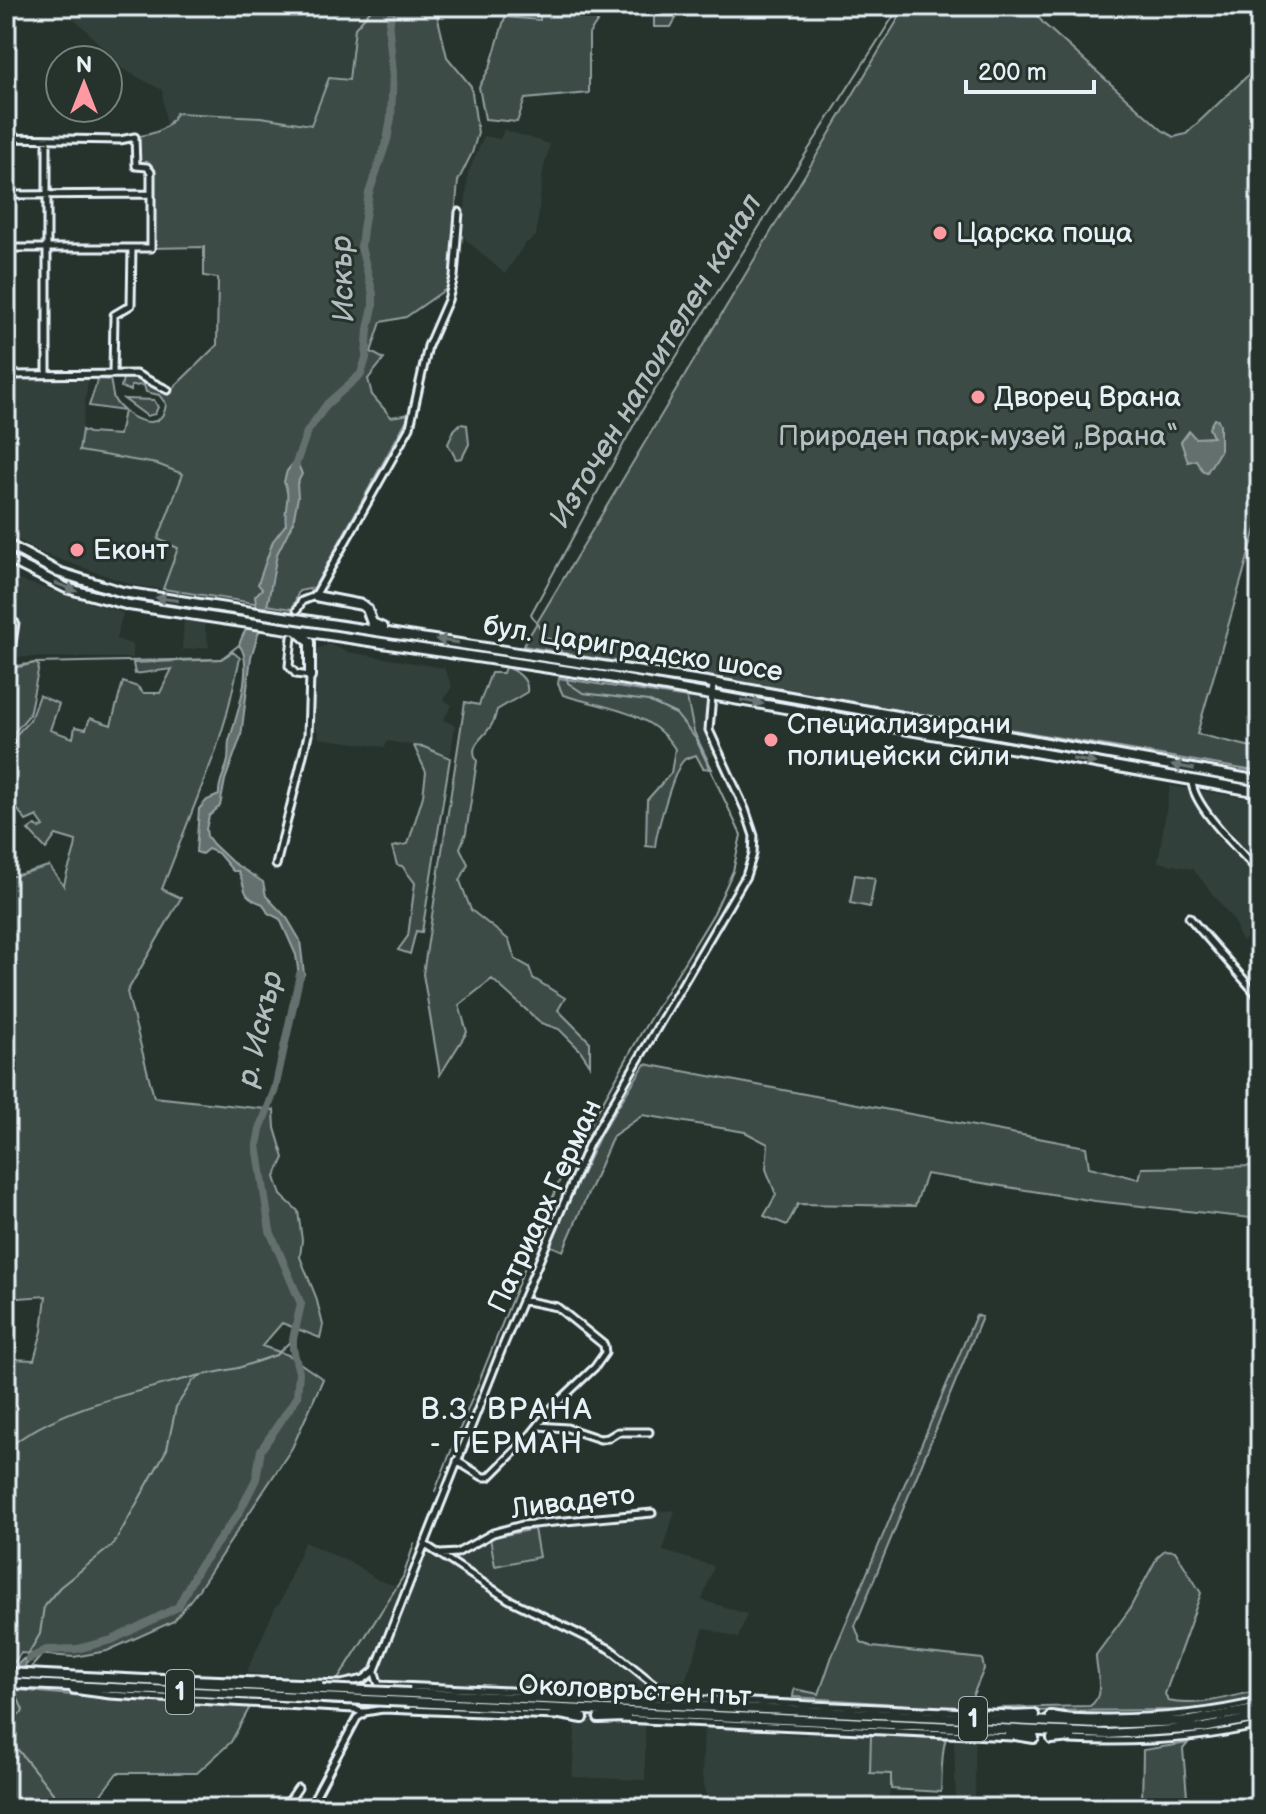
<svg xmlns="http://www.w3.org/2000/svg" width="1266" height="1814" viewBox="0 0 1266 1814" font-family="'Balsamiq Sans',sans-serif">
  <rect width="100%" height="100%" fill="#26332d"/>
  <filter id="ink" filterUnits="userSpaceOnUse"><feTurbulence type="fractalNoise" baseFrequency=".0125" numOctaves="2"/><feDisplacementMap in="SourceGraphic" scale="16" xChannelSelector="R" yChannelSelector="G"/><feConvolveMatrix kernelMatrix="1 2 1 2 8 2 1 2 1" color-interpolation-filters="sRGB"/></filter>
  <g filter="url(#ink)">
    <!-- built -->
    <path fill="#333f3a" d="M59,6H374L355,28L349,81L329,78L311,126L167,134L162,90L121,68L87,31Z
      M504,130L550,144L543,171L536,236L524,245L505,274L463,237L468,173L484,136L500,139Z
      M6,380H88L79,451L157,464L183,474L158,539L178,548L163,589L133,585L44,554L6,533Z
      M6,576L123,613L116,639L133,645V658L14,657L12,653L17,620L6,616Z
      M184,621L204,623L209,647L182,650Z
      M328,644L348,652L444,668L452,686L444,700L452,705L443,720L455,725L450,758L424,747L387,741L385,747L319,738L317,729L312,727V681L317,649Z
      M687,698L705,701L706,734L716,755L708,758L694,732Z
      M1170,786L1260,800V940L1250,937L1241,941L1234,921L1193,869L1158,862Z
      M675,1510L663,1551L714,1566L702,1600L747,1614L738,1638L704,1628L680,1695L383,1681L381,1672L430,1541L443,1552L517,1524Z
      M304,1542L354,1564L378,1580L403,1588L369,1673L350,1679L246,1673L276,1606L280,1603Z
      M576,1719L645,1722V1780L572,1777Z
      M704,1726L805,1735L806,1732L871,1734L870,1773L891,1774L888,1808H756L755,1798L707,1796L702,1776Z
      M954,1740L975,1741V1799L956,1801Z"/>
    <!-- green -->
    <path fill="#3e4b47" stroke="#939ea0" stroke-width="2" d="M374,6H435L447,57L471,86L478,133L472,153L458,181L449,287L406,317L381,322L371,352L384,359L368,379L372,395L391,417L410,414L314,588L299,591L292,609L163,589L178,548L158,539L183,474L157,464L79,451L82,430L89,433L119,435L124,411L89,406L98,379L110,380C112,386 112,394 114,399C122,415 162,439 166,404L159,395L146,392L144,385L131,386V391L121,387L123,378L140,379L168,393L217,345L218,278L204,276V247L151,248V172L147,167H138L135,137C153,134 168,131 176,113L261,117L311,125L329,78L349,80L355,28Z
      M540,6H608L589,34V93L525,99L517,122L485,119L479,87L490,67L505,17L540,20Z
      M654,6H683L671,27H654Z
      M906,6H1029L1044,24L1162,130L1174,137L1186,134L1260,64V515L1197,734L1260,749V772L523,646Z
      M124,399L154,400L158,407L155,414L147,416Z
      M460,424L467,425L469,444L462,458L456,459L448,444L454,430Z
      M6,548C65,583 117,596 184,606L183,609C119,600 62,586 6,552Z
      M325,627L705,685L634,677L324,630Z
      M233,652L240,658L227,714L216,750L162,889L181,898L127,992L154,1097L274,1110L275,1128L284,1158L275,1177L281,1195L298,1211L302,1240L300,1257L316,1297L323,1325L320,1338L282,1323L262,1346L288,1355L323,1379L292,1448L199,1589L174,1621L107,1651L74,1657L21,1653L13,1664L6,1665V1365L11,1359L34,1360L42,1331L46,1296L6,1299L7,1279L15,1278V1266H8L13,1202L6,1170V876H14L49,866L64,886C66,870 75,857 76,841L56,835L46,849L28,830L35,825L40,828L44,826L37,816L26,821L6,793L14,737L30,720L39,695L59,704L50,730L73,738L75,727L86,729L90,718L111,725L123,682L138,687L143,693H160L172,669L135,674L133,663L221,659Z
      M6,657H10L16,666L35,663L39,666L29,715L13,734L6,725Z
      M505,667C516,671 529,678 527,692L497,710C495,715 495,720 492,724C485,738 467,744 477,761L466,833L460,848L468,864L460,881L471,910L509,940L515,959L529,967L533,978L565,998L558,1010L590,1042V1065L580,1050L559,1029L541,1023L492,979L459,1005L467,1032L440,1075L423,974L465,702L479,705L491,673H503Z
      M559,678L687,698L694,732L712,769L703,768L696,755C694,756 685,758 684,760C674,768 656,833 655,847L646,846L647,800L671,773L675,749C651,710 604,708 563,695L558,684Z
      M734,691L1190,772L1185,775L734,694Z
      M414,746L424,747L450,758L422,932L416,931L410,954L398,950L408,936L415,883L402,866L397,865L392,847L408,844L423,796L426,772Z
      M855,875L875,878L870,907L850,903Z
      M645,1064L1086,1147L1089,1167L1139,1179L1142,1168L1260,1166V1219L1095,1201L926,1174L915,1206L798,1204L787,1225L764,1216L776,1195L766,1169L768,1144L745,1132L643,1115L613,1136L563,1251L549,1245L601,1133Z
      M976,1315L982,1317L855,1626L861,1642L872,1647L982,1659L984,1669L967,1709L793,1697L794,1689L819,1694L832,1656Z
      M534,1529L539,1557L495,1566L490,1538Z
      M1165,1550L1175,1551L1201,1593L1165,1694L1168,1701C1197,1708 1231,1696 1260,1690V1698L1198,1710L999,1711V1708L1090,1706C1106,1695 1096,1671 1096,1655L1129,1610L1158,1556Z
      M6,1689L128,1700L251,1705L231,1742L197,1773H117L91,1808H6Z
      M871,1734L946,1739C941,1750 942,1778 941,1792L891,1789V1774L870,1773Z
      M1188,1743L1183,1749L1188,1808H1142L1143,1750Z"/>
    <!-- water -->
    <path fill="#636f6d" stroke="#98a3a5" stroke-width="2" d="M1214,419L1218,420L1220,424V451L1207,472L1203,471L1196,460L1188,462L1181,442L1189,431L1195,438L1213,437L1209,428Z
      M296,460L302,474L297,484L298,497L293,522L277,554L268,602L251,657L241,736L225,780L220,806L209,816L206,829L207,836L213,844L232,862L263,882L266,896L287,918L300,940L304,974L300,983L296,955L280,919L268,913L263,904C238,895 248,888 238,871H233L218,853L208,849L202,854L196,852L199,809L207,800L219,795C218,780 225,775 228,760C229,754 228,748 229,741C236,719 255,663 239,645C244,628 259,614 255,596L262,589L258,584L273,541L286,524C283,508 292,497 284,482L287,471Z
      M35,1655C30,1661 22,1668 18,1675C4,1697 14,1734 6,1756V1677L23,1659Z"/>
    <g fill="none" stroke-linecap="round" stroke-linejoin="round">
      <!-- stream -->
      <path stroke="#98a3a5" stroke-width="2" d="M562,657L559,644L545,637L531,614L641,412L900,6
        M6,670L35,663L221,659L239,645
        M6,1450C53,1408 140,1391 201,1375
        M435,1491L561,1177L640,1035L714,913L733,871L741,835L696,739L676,714L648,701L583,693L568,683L566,675
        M24,1661L40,1634L44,1606L60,1587L114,1544L167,1449L176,1407L193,1381L203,1375L238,1368L276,1355L293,1339
        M28,1671L46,1650
        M337,1681L403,1577L414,1544
        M12,1717L22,1713L23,1710L15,1692
        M10,1740L65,1808"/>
      <!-- river -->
      <path stroke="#636f6d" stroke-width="8" d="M294,469L307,432L327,404L361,374L366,358L368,329L373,307V294L361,247L363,229L369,193L387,140L391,118L393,73L389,29L392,6
        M29,1659L46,1650L77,1649L112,1640L178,1607L197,1570L239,1513L256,1479L261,1450L297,1397L299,1372L293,1349V1339L301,1304L270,1231L257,1145L260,1129L275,1089L300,974"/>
      <defs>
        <path id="minor" d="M6,138L120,140L135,137L136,166L147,167L151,172V248H6
          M47,139V374
          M6,195L151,194
          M113,373L114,315L131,305L132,248
          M6,375L136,374L168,390
          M297,610L302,601L315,596L410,427L428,346L448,300L454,277L459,212
          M6,619L15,623L10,657
          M6,741L10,742
          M1192,780C1191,805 1243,854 1260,873
          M276,865L308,735L310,676L296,674L289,666L292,637
          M1189,917L1260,998
          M6,1241L8,1229
          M6,1276V1281
          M538,1426L567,1428L600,1439L608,1438L618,1432H649
          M457,1461L483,1477H489L528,1438L553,1407L595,1367L605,1353L604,1345L557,1307L522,1300
          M424,1544L508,1599L610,1649L670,1697
          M441,1554L457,1553L493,1533L522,1525L652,1513
          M375,1671C376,1683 385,1691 381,1703
          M151,1677L341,1684L364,1679L375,1670L503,1346L589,1144L746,876L753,854L754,836L745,809L709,730L713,684
          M379,1685L1012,1714
          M73,1690L110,1695L354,1709
          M349,1700C357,1719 369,1710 384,1709L556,1716
          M1066,1717C1132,1720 1196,1717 1260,1701
          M622,1719L1012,1737
          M1070,1740C1134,1743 1197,1740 1260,1725
          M285,1807L298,1788
          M309,1808L357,1718L363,1714"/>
        <path id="highway" d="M6,544L58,572L122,592L707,682L1260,781
          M6,558L66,588L129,605L609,677L1260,792
          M315,596L362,605L367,609L372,623L383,628
          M297,631L310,642V676
          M6,1673L322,1689
          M6,1683L322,1698
          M410,1693L1097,1724L1191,1721L1260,1709
          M410,1702L1107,1734L1203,1728L1260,1717
          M554,1713L583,1718
          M1010,1716L1034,1715
          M1051,1716L1070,1719
          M599,1718L626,1717
          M1009,1734L1034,1738
          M1052,1739L1071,1737"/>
      </defs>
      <!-- minor casing -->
      <use href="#minor" stroke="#e8f1f8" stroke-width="11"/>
      <!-- highway casing -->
      <use href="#highway" stroke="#e8f1f8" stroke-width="14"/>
      <!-- minor -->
      <use href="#minor" stroke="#26332d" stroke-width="5"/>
      <!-- highway -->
      <use href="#highway" stroke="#26332d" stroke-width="8"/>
      <defs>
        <path id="highway-bridge" d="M322,1689L410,1693
          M322,1698L410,1702"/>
      </defs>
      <!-- highway-bridge casing -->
      <use href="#highway-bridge" stroke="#e8f1f8" stroke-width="14" stroke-linecap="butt"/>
      <!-- highway-bridge -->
      <use href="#highway-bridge" stroke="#26332d" stroke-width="8"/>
    </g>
    <!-- one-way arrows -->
    <defs><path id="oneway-solid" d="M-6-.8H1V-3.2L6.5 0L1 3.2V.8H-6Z" transform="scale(2)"/></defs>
    <g fill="#6a7674">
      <use href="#oneway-solid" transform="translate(66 587) rotate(21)"/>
      <use href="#oneway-solid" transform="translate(167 599) rotate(-172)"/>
      <use href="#oneway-solid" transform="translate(447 641) rotate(-171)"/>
      <use href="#oneway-solid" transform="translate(752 702) rotate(10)"/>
      <use href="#oneway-solid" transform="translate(1084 761) rotate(10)"/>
      <use href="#oneway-solid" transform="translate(1183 767) rotate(-170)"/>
    </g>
  </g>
  <!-- markers -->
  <g fill="#ff9aa2" stroke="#26332d" stroke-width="3">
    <circle cx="940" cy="233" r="8"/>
    <circle cx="978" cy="397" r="8"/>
    <circle cx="77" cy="550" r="8"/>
    <circle cx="771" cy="740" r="8"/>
  </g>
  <g text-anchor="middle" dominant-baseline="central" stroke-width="6" stroke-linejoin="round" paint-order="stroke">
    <!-- shield labels -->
    <g fill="#26332d" stroke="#aeb8bb" stroke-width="2">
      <rect x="166" y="1670" width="28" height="44" rx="6"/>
      <rect x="959" y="1697" width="28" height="44" rx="6"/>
    </g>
    <g font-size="26" font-weight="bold" fill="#e8f1f8">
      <text x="180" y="1692">1</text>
      <text x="973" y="1719">1</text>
    </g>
    <!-- poi labels -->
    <g font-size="28" fill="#e8f1f8" stroke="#26332d" text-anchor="start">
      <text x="956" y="233">Царска поща</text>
      <text x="994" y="397">Дворец Врана</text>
      <text x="93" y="550">Еконт</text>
      <text x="787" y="724">Специализирани<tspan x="787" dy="32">полицейски сили</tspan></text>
    </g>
    <!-- park labels -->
    <g font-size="28" fill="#b5bfc3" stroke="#26332d">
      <text x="978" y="436">Природен парк-музей „Врана“</text>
    </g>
    <!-- street labels -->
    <g font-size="28" fill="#e8f1f8" stroke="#26332d">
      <text transform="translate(633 649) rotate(9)">бул. Цариградско шосе</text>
      <text transform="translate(545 1206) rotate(-65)">Патриарх Герман</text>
      <text transform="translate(573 1502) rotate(-7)">Ливадето</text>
      <text transform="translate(635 1691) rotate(3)">Околовръстен път</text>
    </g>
    <!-- water labels -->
    <g font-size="30" font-style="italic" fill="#b3bdc0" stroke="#26332d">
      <text transform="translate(343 279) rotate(-92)">Искър</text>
      <text transform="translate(656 361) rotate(-59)">Източен напоителен канал</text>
      <text transform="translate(260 1029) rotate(-77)">р. Искър</text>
    </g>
    <!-- neighbourhood labels -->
    <g font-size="30" letter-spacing="2" fill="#e8f1f8" stroke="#26332d">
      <text x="507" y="1410">В.З. ВРАНА<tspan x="507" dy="34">- ГЕРМАН</tspan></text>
    </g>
  </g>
  <!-- margin -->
  <rect width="1266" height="1814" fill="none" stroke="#26332d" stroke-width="32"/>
  <rect x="16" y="16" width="1234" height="1782" fill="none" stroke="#e8f1f8" stroke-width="3" filter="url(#ink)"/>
  <!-- north arrow -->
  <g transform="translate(84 84)"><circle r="38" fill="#26332d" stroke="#747f7e" stroke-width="2"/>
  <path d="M0-6L14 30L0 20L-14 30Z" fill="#ff9aa2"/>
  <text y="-12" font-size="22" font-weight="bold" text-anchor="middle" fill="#e8f1f8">N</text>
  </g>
  <!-- scale -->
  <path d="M966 80v12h128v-12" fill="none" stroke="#e8f1f8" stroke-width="4"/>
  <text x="978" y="80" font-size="24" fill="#e8f1f8" stroke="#26332d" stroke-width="6" paint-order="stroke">200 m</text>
</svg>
